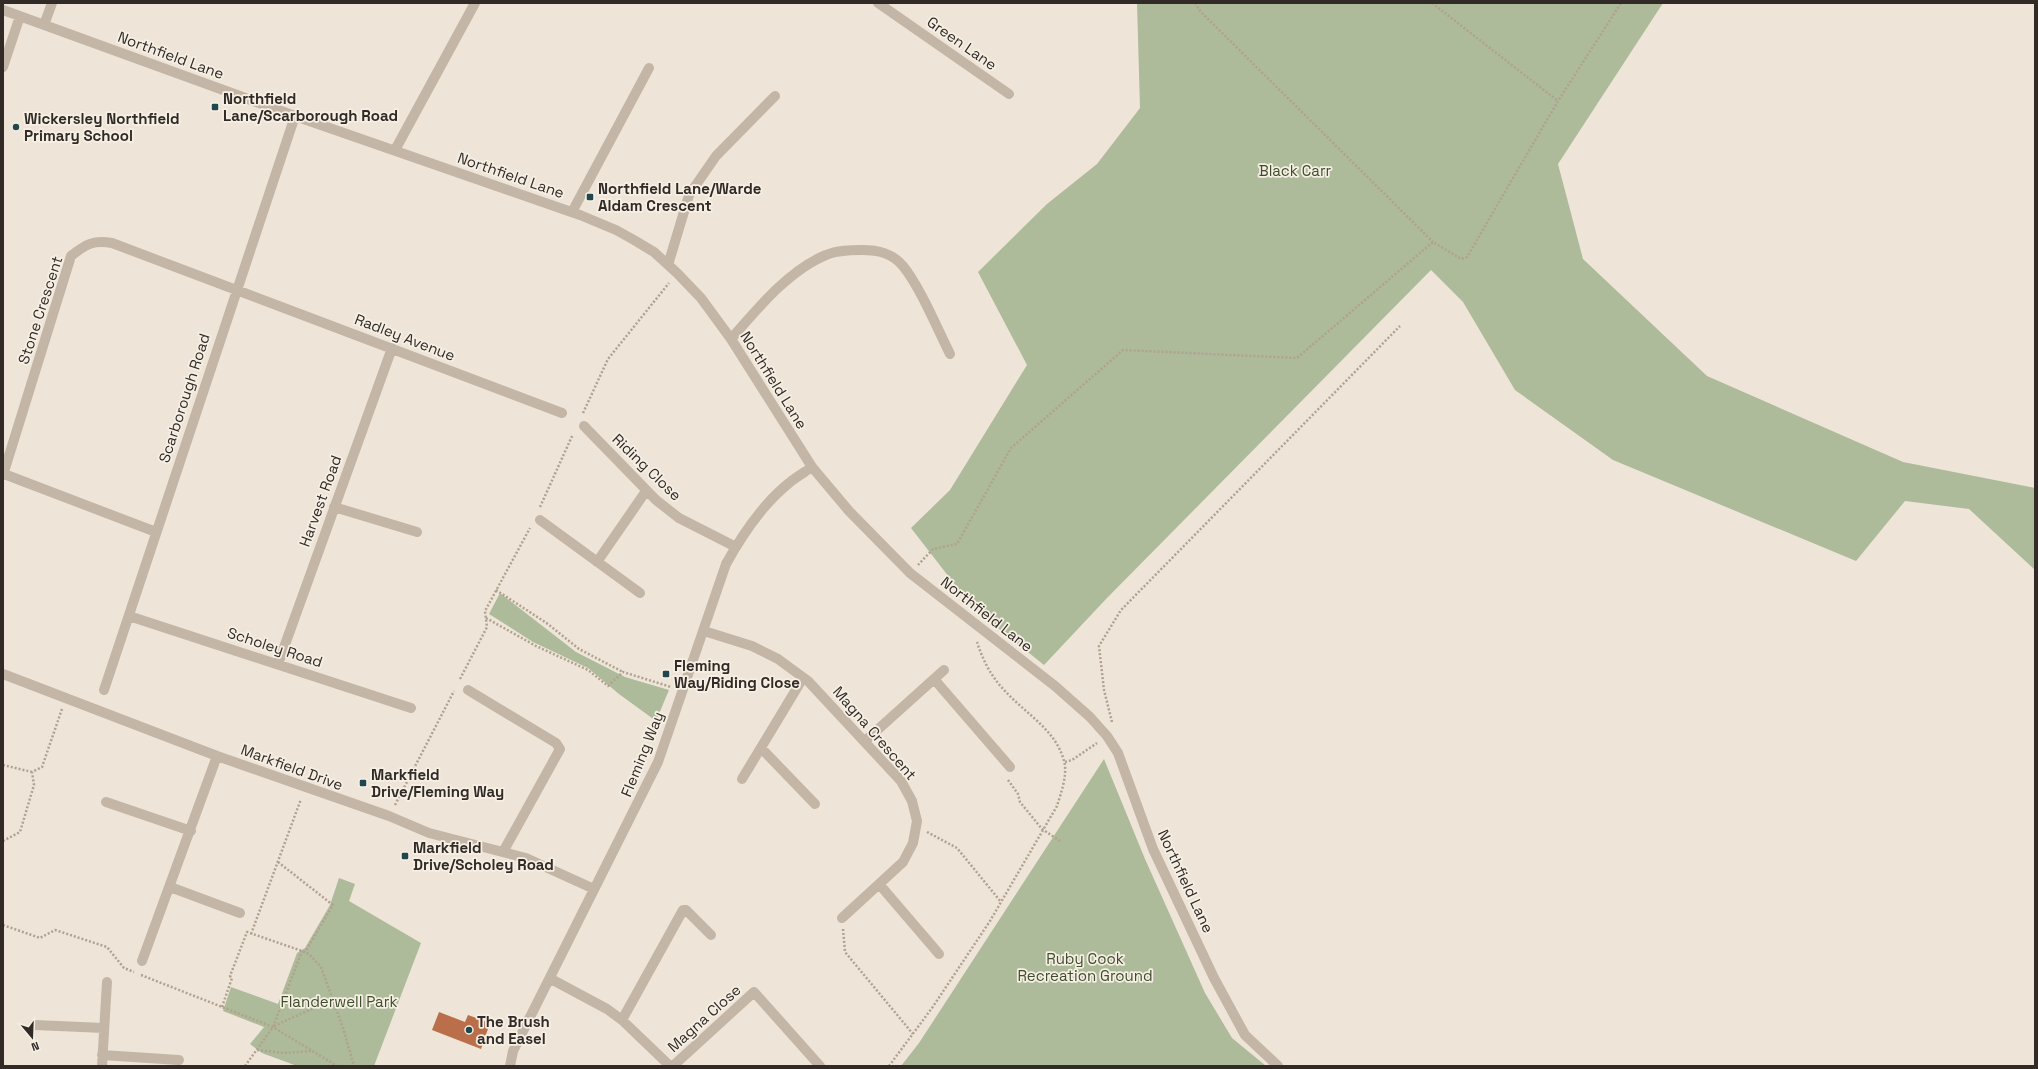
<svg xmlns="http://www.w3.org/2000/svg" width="2038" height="1069" viewBox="0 0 2038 1069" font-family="'Space Grotesk',sans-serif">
  <rect width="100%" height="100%" fill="#eee5d8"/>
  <!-- green -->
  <path fill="#adbb9a" d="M1137,3H1663L1558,164L1583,259L1707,376L1903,462L2035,488V570L1969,509L1905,501L1856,561L1613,460L1515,390L1463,302L1431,270L1107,598L1044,665L973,608L911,528L950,490L1027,365L978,272L1047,204L1097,164L1140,108Z
    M500,593L576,652L625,677L669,690L656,721L619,694L588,668L533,642L489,614Z
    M1104,759L1145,859L1205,993L1232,1038L1266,1066H901L919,1043Z
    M339,878L355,884L349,901L421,943L374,1066H297L262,1053L250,1044L264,1027L223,1011L231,987L278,1004L297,953L305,948L330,905Z"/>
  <!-- building -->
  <path fill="#ba6f4a" d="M439,1012L465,1022L468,1015L490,1023L481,1049L432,1030Z"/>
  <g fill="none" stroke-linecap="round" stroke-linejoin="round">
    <!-- path -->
    <path stroke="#b0a190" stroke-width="2.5" stroke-dasharray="2 2" stroke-linecap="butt" d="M1195,3L1201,12L1433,242
      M1432,3L1558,101
      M583,413L608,359L669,283
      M540,507L573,434
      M918,565L933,549L957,544L1011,448L1123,350L1297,358L1433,242L1461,259L1467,257L1558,101L1621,3
      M496,590L548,624L579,649L623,672
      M486,618L536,646L588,670L608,686L623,672L671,687
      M460,679L487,627L485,611L530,528
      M1112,722L1104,690L1099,646L1121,610L1400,326
      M1065,762L1072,760L1097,743
      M3,765L32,772
      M1008,780L1018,794L1020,802L1042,829L1060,841
      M395,805L454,691
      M927,832L957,848L1001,902
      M3,841L20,832L34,785L32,772L42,767L62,709
      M278,862L333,905L305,952
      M3,925L40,938L55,930L107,947L124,968L134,972
      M843,929L845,952L913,1034
      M251,934L301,799
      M141,975L273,1027L337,1066
      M222,1007L232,978L230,976L247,932L305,952L310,955L321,967L343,1028L354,1066
      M274,1026L314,1008L331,998
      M257,1050L284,1053L312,1051
      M245,1066L273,1027L302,951
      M889,1066L932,1008L990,921L1057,806C1061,793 1068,774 1064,761C1056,730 1026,714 1006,692C992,678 983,661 977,642"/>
    <!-- minor -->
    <path stroke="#c4b6a6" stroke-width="10" d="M878,3L1009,94
      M3,10L295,116L580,215L616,230L634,240L654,252L677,273L701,298L731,339L812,467L849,511L910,573L1055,686L1090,717L1107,736L1118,753L1153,849L1214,978L1245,1035L1278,1066
      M44,25L52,3
      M3,67L20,16
      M395,150L475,3
      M572,212L649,68
      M668,265L689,195L716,156L775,96
      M731,339C757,309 789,270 826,255C837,250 851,250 862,250C878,250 892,253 903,266C920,287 937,328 950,354
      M584,426L656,500L679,518L736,547
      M4,474L156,532
      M3,475L71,256C86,244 93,240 112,243L562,413
      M334,507L417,532
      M540,520L640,593
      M597,562L646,491
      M129,616L411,708
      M704,631L752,646L778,659L808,681L901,781L912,801L917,821L913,843L903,862L842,918
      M278,664L392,348
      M3,674L217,756L389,816L429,833L526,858L594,889
      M934,679L1010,767
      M104,690L295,116
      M468,690L556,743L560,749L503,852
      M865,741L944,670
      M761,748L815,804
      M742,779L803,678
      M106,802L191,831
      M879,884L939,954
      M170,887L240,913
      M142,961L217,756
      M551,979L607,1009L622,1020L670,1066
      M622,1020L683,910H686L711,935
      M35,1025L104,1028
      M102,1055L179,1060
      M102,1066L107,982
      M510,1066L513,1051L658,762L726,564C742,535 763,504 789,483C796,477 805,472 812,467
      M673,1066L754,992L820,1066"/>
  </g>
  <!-- markers -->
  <g fill="#20474e" stroke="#f6efe4" stroke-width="1.5">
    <rect x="211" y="103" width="8" height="8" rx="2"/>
    <circle cx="16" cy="127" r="4"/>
    <rect x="586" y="193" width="8" height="8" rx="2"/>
    <rect x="662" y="670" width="8" height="8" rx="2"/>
    <rect x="359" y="779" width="8" height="8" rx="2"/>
    <rect x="401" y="852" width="8" height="8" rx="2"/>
    <circle cx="469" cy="1030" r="4"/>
  </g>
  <g text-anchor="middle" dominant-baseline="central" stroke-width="3.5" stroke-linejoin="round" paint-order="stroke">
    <!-- street labels -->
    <g font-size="15" fill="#312a26" stroke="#f6efe4">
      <text transform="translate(962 43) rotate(35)">Green Lane</text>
      <text transform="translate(171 55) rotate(20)">Northfield Lane</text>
      <text transform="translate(511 175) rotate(19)">Northfield Lane</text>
      <text transform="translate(40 310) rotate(-72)">Stone Crescent</text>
      <text transform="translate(405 337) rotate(21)">Radley Avenue</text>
      <text transform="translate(774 380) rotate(58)">Northfield Lane</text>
      <text transform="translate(184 398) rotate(-72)">Scarborough Road</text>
      <text transform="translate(647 467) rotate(44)">Riding Close</text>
      <text transform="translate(320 501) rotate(-70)">Harvest Road</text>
      <text transform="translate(987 614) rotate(38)">Northfield Lane</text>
      <text transform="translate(275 647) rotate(18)">Scholey Road</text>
      <text transform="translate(875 733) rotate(49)">Magna Crescent</text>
      <text transform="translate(642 754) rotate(-68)">Fleming Way</text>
      <text transform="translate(292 767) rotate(20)">Markfield Drive</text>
      <text transform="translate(1186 881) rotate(65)">Northfield Lane</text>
      <text transform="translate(704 1018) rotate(-42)">Magna Close</text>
    </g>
    <!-- poi labels -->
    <g font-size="15" font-weight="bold" fill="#312a26" stroke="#f6efe4" text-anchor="start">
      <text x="223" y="98">Northfield<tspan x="223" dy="17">Lane/Scarborough Road</tspan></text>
      <text x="24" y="118">Wickersley Northfield<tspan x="24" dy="17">Primary School</tspan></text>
      <text x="598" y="188">Northfield Lane/Warde<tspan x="598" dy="17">Aldam Crescent</tspan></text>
      <text x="674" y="665">Fleming<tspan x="674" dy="17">Way/Riding Close</tspan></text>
      <text x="371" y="774">Markfield<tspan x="371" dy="17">Drive/Fleming Way</tspan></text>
      <text x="413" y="847">Markfield<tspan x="413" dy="17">Drive/Scholey Road</tspan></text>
      <text x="477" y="1021">The Brush<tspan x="477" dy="17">and Easel</tspan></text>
    </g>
    <!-- park labels -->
    <g font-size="15" fill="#3e4d2c" stroke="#f6efe4">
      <text x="1295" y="170">Black Carr</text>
      <text x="1085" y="958">Ruby Cook<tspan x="1085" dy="17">Recreation Ground</tspan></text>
      <text x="339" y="1001">Flanderwell Park</text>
    </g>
  </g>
  <!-- border -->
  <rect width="2038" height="1069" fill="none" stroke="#312a26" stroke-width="8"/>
  <!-- north arrow -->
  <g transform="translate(32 1037) rotate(161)" stroke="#f6efe4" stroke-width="3" paint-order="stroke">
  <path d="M0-3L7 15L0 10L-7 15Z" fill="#312a26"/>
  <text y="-6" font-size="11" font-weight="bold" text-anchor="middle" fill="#312a26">N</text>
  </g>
</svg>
